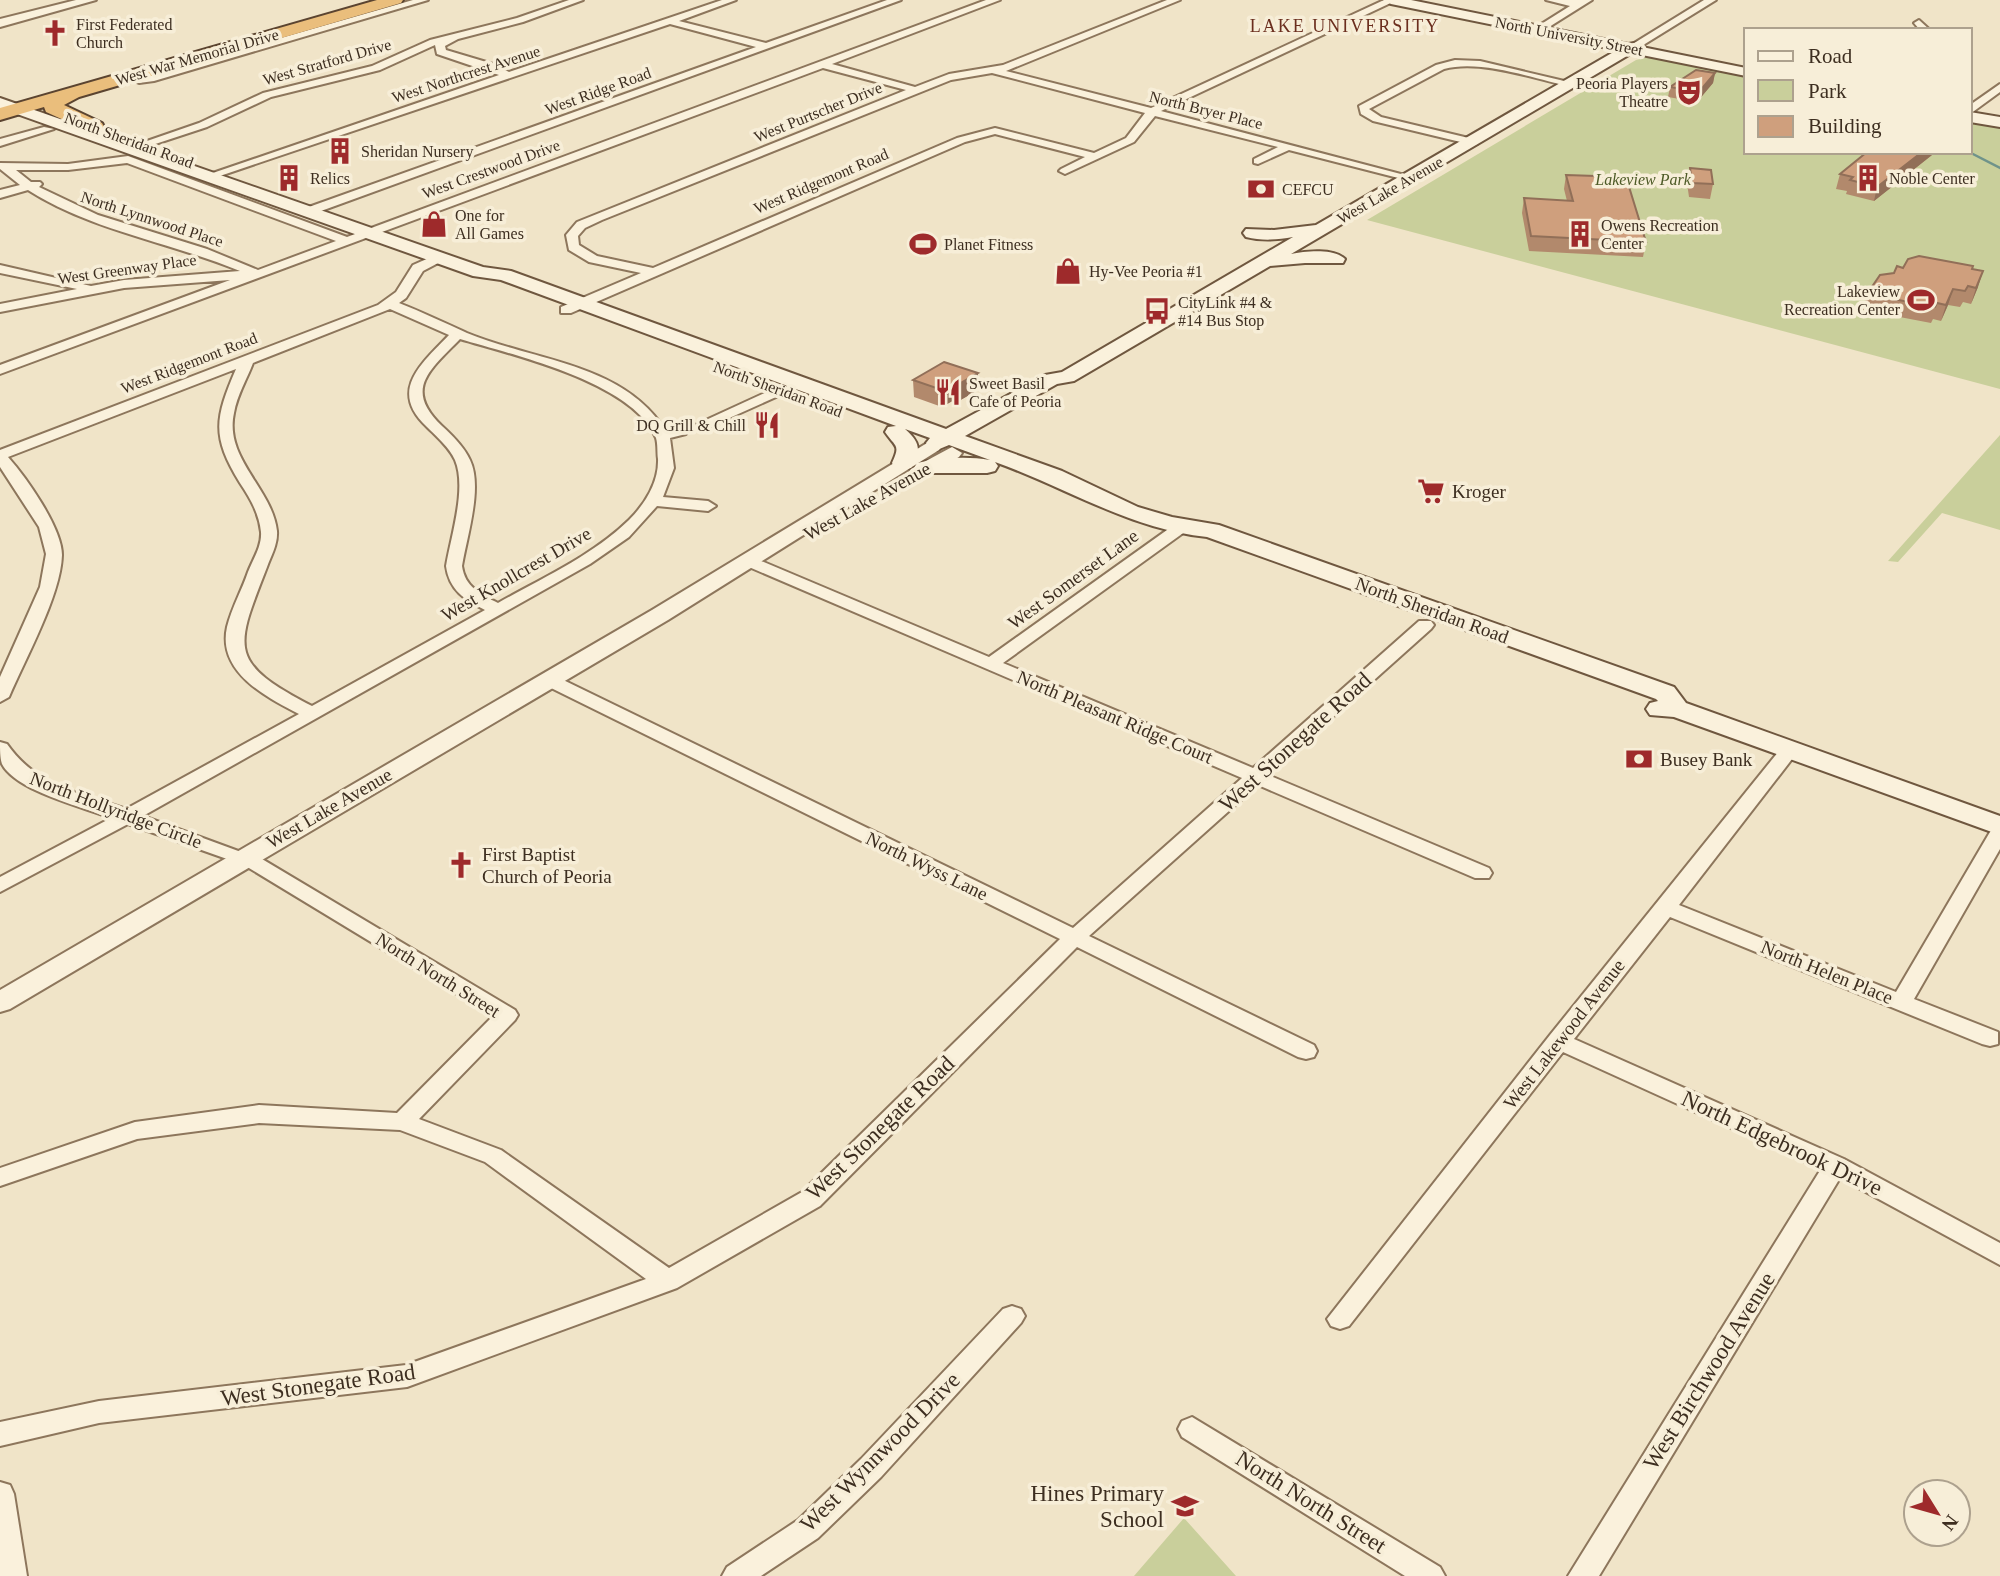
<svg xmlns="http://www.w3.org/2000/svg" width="2000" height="1576" viewBox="0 0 2000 1576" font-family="'Times New Roman',serif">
  <rect width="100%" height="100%" fill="#f0e4c8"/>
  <!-- green -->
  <path fill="#c9cf9b" d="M1648,57L1746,74V152H1970V119L2000,125V389L1367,220L1636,60Z
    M2000,435V530L1942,513L1898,562L1888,561Z
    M1184,1518L1236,1576H1134Z"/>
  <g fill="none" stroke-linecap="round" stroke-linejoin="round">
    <!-- stream -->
    <path stroke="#6f938a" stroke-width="2.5" d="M1969,152L2000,168"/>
    <defs>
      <path id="minor" d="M413,0H428L154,81L139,83L123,77L128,74L149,76Z
        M569,0H583L523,22L458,39L445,46L446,50L493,64L509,72L722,0H736L679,21L766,43L887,0H901L310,215L306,214V208L756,47L670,24L214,178L204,176L499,75L437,54L435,45L380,70L271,97L207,127L131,152L121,150L199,123L263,93L372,66L430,40L517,18Z
        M986,0H1000L832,64L915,87L949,74L1003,65L1167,0H1180L1006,71L1151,108L1384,0H1397L1161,111L1416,178L1410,181L1289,150L1258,164L1254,163V159L1278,147L1155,116L1134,142L1065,174L1059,171L1061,169L1085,157L995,134L965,142L571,313H561V307L641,273L589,262L569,250L566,235L577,222L906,90L823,68L0,374V365L230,280L124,288L0,312V304L77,289L0,273V265L91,286L124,280L240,271C170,242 92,231 28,190L0,198V190L20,185L0,169V163L68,164L128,156L347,237ZM992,73L1145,113L1126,138L1094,153L995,128L957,138L653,268L597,256L579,245L578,236L585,228L602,220L951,80ZM127,163L336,241L258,270L207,249L98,215L39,187L42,184L40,182H31L16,170H68Z
        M1546,0H1592L1541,32H1535V28L1570,6Z
        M1704,0H1716L1640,47L1631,45Z
        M1919,20L1930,30H1920L1914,23Z
        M1455,60L1480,61L1577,84L1572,87C1535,79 1481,59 1444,69L1369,109L1381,117L1477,140V144L1473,145L1373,121L1361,114L1359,106L1436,65Z
        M2000,84V92L1970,114V105Z
        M44,127L54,129L0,146V139Z
        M438,254L444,258L442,261L423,271L406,298L399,303C422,312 445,323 467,333C534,361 623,363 665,430L686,428L688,431L686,434L670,438L674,468L663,497L708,501L716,506L708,511L657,506L629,537L590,564L143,816L241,852L252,853L515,1010L518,1015L515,1020L419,1119L501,1150L669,1268L802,1192L1060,939L543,684L540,680L543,676H555L1073,928L1242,778L742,564L740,561L742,558H754L989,657L1174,525H1186L1188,528L1186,531L1003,663L1253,768L1419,621H1431L1434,625L1431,629L1268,775L1489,868L1492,873L1489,878H1475L1258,785L1089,936L1314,1045L1317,1051L1314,1057L1306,1059L1298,1057L1077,947L820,1206L677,1288L407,1387L99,1423L0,1446V1422L99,1401L406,1365L646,1279L485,1162L400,1130L259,1123L137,1139L0,1186V1168L135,1122L259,1105L397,1113L493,1016L244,865L128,824L0,892V877L111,818C83,807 16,791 2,764C0,758 0,749 0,742L7,744C36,786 80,793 126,809L299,714C266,697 217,672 227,627C232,607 242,590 248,572C253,559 262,546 261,532C259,513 250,498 240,483C211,436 215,418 236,369L8,457C26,477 62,528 62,555C61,595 25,659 9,697L0,702V677L40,587L46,554L39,527L0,467V450L378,305L396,292L413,265ZM390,309L449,335C421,364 388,391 427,427C437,437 449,447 455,460C467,488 451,536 446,566C449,590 465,600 485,610L312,706C227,662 235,649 267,567C271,556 278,544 277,531C272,488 224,459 234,413C237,395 247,379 253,363ZM460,339C513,355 633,382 656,438C658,444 657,453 658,459C659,482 645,504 629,520C592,556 542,578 498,603C480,594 465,587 462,566C467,536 483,487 470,460C464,447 453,436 442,426C403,389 430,370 460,339Z
        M780,386L787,390L785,393L707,428L702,429L695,425Z
        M1790,744L1799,750L1679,905L1896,992L1990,832L1993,828L2000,826V849L1914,999L1998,1032V1044L1990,1046L1982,1044L1670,917L1574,1039L1844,1159L2000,1243V1265L1840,1178L1599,1576H1568L1821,1169L1563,1052L1349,1326L1340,1329L1331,1326L1327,1319L1550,1035L1783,746Z
        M1012,1306L1021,1309L1025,1316L1021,1323L881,1477L818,1538L761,1576H722L727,1567L798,1520L861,1459L1003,1309Z
        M1192,1417L1440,1567L1445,1576H1405L1182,1437L1178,1429L1182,1421Z
        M0,1482L10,1485L14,1494L27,1576H0Z"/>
      <path id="tertiary" d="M76,0H96L0,27V19Z
        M932,440L942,446L939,450L668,620L10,1009L0,1012V990L652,610Z
        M952,447L962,453L959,457L925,477H911L908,473L911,469Z"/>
      <path id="secondary" d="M1384,0H1411L1628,44L1641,42L1642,47L1746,68V76L1632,53L1291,254C1306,251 1334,248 1345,259L1343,263H1305L1270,266L1074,381L1057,384L965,436L1062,471L1138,507L1172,517L1219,525L1674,687L1686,703L2000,816V835L1674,717L1650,715L1646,709L1650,703L1658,701L1656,699L1207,537C1130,529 1067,488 995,462L998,466L995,471L987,473H917L914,468L917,463C940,458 966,456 990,460L949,445L937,450L929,448L926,443L930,438L905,429C920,442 922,451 911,468H895L892,463C901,444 895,447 885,432L888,427L896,426L501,280L473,276L0,108V98L483,267L511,271L946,429L1045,375L1062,372L1293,237C1277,240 1262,241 1246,237L1243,233L1246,229L1274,230L1316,225L1617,50L1391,4Z
        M1970,112L2000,117V127L1970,122Z"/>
      <path id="trunk" d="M377,0H403L401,3L79,97L64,105L102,123L104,127L102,131H88L46,112L44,107L0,120V108Z"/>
    </defs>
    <!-- minor casing -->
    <use href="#minor" stroke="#8d765c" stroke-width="4"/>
    <!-- tertiary casing -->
    <use href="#tertiary" stroke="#8d765c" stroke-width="4"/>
    <!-- secondary casing -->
    <use href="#secondary" stroke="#6f573f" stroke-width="4"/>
    <!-- trunk casing -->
    <use href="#trunk" stroke="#5b4430" stroke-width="4"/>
    <!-- minor -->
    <use href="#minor" fill="#faf1dc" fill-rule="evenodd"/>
    <!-- tertiary -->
    <use href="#tertiary" fill="#faf1dc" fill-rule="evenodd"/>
    <!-- secondary -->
    <use href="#secondary" fill="#faf1dc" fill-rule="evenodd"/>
    <!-- trunk -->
    <use href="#trunk" fill="#eabe7c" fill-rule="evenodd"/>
  </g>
  <!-- wall -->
  <path fill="#b2896c" d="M1715,73L1713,83L1697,102L1668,97L1670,87Z
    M1932,155L1874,201L1846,194L1847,191L1836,189L1840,174Z
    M1690,168L1713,184L1710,199L1689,197L1687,183Z
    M1566,175L1646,242L1643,257L1529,251L1522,213L1524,198L1567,201L1564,189Z
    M1903,268L1972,269L1978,287L1971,304L1963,302L1960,307L1948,305L1941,321L1933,319L1931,323L1863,310L1867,294L1894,273Z
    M944,362L978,390L957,402L954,400L942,407L914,397L913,380Z"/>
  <!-- shaded-wall -->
  <path fill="#916f58" d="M1715,73L1713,83L1697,102L1699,92Z
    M1922,152H1933L1932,155L1874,201L1877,187Z
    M1983,271L1978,287L1971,304L1976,288Z
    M1953,289L1948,305L1941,321L1946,305Z
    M978,373V390L957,402V385Z
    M953,384L954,400L942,407V390Z"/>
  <!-- building -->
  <path fill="#cf9f7d" stroke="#916f58" stroke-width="2" d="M1696,70L1715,73L1699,92L1670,87Z
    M1867,152H1922L1877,187L1850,180L1853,177L1840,174Z
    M1690,168L1711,170L1713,184L1692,183Z
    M1566,175L1626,177L1646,242L1531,236L1524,198L1573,201Z
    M1919,256L1973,266L1972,269L1983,271L1976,288L1968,286L1965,291L1953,289L1946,305L1937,303L1935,307L1867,294L1880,275L1894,273L1897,266L1903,268L1908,259Z
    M944,362L978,373L957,385L953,384L942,390L913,380Z"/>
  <!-- icons -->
  <defs>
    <symbol id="church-bare" viewBox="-9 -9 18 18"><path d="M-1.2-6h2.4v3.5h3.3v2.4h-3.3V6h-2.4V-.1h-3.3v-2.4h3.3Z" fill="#9e2a2b" stroke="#f7eed8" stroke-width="2.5" paint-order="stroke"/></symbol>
    <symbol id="theatre-bare" viewBox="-9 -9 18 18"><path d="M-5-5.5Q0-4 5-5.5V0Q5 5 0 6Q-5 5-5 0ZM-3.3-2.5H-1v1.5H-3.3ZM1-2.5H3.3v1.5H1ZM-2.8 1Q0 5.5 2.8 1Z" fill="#9e2a2b" stroke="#f7eed8" stroke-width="2.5" paint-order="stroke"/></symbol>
    <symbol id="building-bare" viewBox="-9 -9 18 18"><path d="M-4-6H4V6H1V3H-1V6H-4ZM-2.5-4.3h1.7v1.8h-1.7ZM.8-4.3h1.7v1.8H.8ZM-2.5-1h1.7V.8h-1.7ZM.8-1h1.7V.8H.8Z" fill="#9e2a2b" stroke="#f7eed8" stroke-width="2.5" paint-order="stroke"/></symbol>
    <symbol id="bank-bare" viewBox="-9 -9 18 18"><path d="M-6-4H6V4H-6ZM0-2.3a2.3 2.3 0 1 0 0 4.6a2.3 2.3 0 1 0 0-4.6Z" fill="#9e2a2b" stroke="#f7eed8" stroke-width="2.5" paint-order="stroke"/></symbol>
    <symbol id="shop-bare" viewBox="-9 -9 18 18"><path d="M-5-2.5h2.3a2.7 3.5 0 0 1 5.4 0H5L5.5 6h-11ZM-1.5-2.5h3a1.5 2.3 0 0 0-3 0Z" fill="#9e2a2b" stroke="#f7eed8" stroke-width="2.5" paint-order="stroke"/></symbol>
    <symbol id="stadium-bare" viewBox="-9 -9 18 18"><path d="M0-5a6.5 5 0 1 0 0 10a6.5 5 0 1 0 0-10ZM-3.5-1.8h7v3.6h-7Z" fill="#9e2a2b" stroke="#f7eed8" stroke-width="2.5" paint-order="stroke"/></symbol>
    <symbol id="bus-bare" viewBox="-9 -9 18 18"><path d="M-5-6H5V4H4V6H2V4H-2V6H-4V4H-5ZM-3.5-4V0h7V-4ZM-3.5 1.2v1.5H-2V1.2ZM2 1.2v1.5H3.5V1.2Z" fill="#9e2a2b" stroke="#f7eed8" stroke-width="2.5" paint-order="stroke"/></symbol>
    <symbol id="restaurant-bare" viewBox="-9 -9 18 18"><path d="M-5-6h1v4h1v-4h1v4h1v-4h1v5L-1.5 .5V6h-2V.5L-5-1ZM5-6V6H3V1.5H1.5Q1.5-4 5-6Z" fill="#9e2a2b" stroke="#f7eed8" stroke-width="2.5" paint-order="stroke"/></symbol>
    <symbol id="supermarket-bare" viewBox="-9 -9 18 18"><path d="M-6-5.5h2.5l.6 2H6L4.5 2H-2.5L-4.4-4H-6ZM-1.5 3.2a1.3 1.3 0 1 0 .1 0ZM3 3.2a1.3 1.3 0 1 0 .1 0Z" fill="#9e2a2b" stroke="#f7eed8" stroke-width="2.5" paint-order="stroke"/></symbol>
    <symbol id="school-bare" viewBox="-9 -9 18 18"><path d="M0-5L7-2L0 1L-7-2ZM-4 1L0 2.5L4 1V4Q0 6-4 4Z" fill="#9e2a2b" stroke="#f7eed8" stroke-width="2.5" paint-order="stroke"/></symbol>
  </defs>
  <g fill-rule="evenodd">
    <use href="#church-bare" x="36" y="14" width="38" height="38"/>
    <use href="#theatre-bare" x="1670" y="73" width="38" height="38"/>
    <use href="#building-bare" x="321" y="132" width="38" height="38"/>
    <use href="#building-bare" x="270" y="159" width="38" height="38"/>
    <use href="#building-bare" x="1849" y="159" width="38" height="38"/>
    <use href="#bank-bare" x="1242" y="170" width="38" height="38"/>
    <use href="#shop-bare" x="415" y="205" width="38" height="38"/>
    <use href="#building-bare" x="1561" y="215" width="38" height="38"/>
    <use href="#stadium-bare" x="904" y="225" width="38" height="38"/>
    <use href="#shop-bare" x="1049" y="252" width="38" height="38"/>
    <use href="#stadium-bare" x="1902" y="281" width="38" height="38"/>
    <use href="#bus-bare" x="1138" y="292" width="38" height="38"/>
    <use href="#restaurant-bare" x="929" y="373" width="38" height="38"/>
    <use href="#restaurant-bare" x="748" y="406" width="38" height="38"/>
    <use href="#supermarket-bare" x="1412" y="472" width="38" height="38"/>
    <use href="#bank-bare" x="1620" y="740" width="38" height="38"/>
    <use href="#church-bare" x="442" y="846" width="38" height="38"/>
    <use href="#school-bare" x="1166" y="1487" width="38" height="38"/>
  </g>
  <g text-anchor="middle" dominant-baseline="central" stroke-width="7" stroke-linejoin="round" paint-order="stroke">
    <!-- far-poi labels -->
    <g font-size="16" fill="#3d2e20" stroke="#f7eed8" text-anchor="start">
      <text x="76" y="24">First Federated<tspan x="76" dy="18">Church</tspan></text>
      <text x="1668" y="83" text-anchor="end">Peoria Players<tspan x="1668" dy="18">Theatre</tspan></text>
      <text x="361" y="151">Sheridan Nursery</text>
      <text x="310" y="178">Relics</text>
      <text x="1889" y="178">Noble Center</text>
      <text x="1282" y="189">CEFCU</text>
      <text x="455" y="215">One for<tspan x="455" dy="18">All Games</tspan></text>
      <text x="1601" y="225">Owens Recreation<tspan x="1601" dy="18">Center</tspan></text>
      <text x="944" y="244">Planet Fitness</text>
      <text x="1089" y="271">Hy-Vee Peoria #1</text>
      <text x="1900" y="291" text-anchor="end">Lakeview<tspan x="1900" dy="18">Recreation Center</tspan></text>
      <text x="1178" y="302">CityLink #4 &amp;<tspan x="1178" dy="18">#14 Bus Stop</tspan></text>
      <text x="969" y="383">Sweet Basil<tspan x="969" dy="18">Cafe of Peoria</tspan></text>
      <text x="746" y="425" text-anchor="end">DQ Grill &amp; Chill</text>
    </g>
    <!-- far-street labels -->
    <g font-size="16" fill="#3d2e20" stroke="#f7eed8">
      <text transform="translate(1569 36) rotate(11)">North University Street</text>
      <text transform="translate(197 57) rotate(-16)">West War Memorial Drive</text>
      <text transform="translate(327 62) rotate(-16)">West Stratford Drive</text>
      <text transform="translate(466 74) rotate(-18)">West Northcrest Avenue</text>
      <text transform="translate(598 91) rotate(-20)">West Ridge Road</text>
      <text transform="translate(1206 110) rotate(14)">North Bryer Place</text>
      <text transform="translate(818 112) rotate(-22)">West Purtscher Drive</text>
      <text transform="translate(129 140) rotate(20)">North Sheridan Road</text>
      <text transform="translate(491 169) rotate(-20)">West Crestwood Drive</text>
      <text transform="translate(821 181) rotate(-23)">West Ridgemont Road</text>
      <text transform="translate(1390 190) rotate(-30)">West Lake Avenue</text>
      <text transform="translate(152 219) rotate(18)">North Lynnwood Place</text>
      <text transform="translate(127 269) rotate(-8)">West Greenway Place</text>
      <text transform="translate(189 363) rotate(-21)">West Ridgemont Road</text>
      <text transform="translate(778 389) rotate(20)">North Sheridan Road</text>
    </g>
    <!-- far-park labels -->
    <g font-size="16" font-style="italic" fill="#4d5a26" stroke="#f7eed8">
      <text x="1643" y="179">Lakeview Park</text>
    </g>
    <!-- far-neighbourhood labels -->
    <g font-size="18" letter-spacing="2" fill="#6b2e1e" stroke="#f7eed8">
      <text x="1345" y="26">LAKE UNIVERSITY</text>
    </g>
    <!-- poi labels -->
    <g font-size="19" fill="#3d2e20" stroke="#f7eed8" text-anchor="start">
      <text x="1452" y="491">Kroger</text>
      <text x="1660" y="759">Busey Bank</text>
      <text x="482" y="854">First Baptist<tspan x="482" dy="22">Church of Peoria</tspan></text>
    </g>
    <!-- street labels -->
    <g font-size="19" fill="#3d2e20" stroke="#f7eed8">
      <text transform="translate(867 501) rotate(-29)">West Lake Avenue</text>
      <text transform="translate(516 574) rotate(-30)">West Knollcrest Drive</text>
      <text transform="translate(1073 579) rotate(-36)">West Somerset Lane</text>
      <text transform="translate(1432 610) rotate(20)">North Sheridan Road</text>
      <text transform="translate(1115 717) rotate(23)">North Pleasant Ridge Court</text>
      <text transform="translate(329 808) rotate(-30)">West Lake Avenue</text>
      <text transform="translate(116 810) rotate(21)">North Hollyridge Circle</text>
      <text transform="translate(927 866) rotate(26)">North Wyss Lane</text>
      <text transform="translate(1827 972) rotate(22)">North Helen Place</text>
      <text transform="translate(438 975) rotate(32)">North North Street</text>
      <text transform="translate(1564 1034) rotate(-52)">West Lakewood Avenue</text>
    </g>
    <!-- near-street labels -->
    <g font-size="23" fill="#3d2e20" stroke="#f7eed8">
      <text transform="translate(1295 742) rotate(-42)">West Stonegate Road</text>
      <text transform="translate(880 1128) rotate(-44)">West Stonegate Road</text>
      <text transform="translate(1782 1143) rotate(25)">North Edgebrook Drive</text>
      <text transform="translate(1709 1371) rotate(-58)">West Birchwood Avenue</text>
      <text transform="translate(318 1385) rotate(-8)">West Stonegate Road</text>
      <text transform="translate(880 1452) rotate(-45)">West Wynnwood Drive</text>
      <text transform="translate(1311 1502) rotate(32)">North North Street</text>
    </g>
    <!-- near-poi labels -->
    <g font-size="23" fill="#3d2e20" stroke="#f7eed8" text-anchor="end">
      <text x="1164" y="1493">Hines Primary<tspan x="1164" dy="26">School</tspan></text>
    </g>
  </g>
  <!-- legend -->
  <rect x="1744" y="28" width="228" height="126" fill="#f7eed8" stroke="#ada18e" stroke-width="2"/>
  <rect x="1758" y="51" width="35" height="10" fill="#faf1dc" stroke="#ada18e" stroke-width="2"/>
  <text x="1808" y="63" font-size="21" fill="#3d2e20">Road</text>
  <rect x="1758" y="80" width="35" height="21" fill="#c9cf9b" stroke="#ada18e" stroke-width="2"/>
  <text x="1808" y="98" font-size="21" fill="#3d2e20">Park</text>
  <rect x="1758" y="116" width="35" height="21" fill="#cf9f7d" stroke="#ada18e" stroke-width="2"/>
  <text x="1808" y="133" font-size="21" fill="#3d2e20">Building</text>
  <!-- north arrow -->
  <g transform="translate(1937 1513) rotate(127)"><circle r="33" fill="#f7eed8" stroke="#ada18e" stroke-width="2"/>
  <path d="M0-5L12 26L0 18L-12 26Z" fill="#9e2a2b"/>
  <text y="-10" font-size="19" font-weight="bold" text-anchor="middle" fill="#3d2e20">N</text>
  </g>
</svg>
